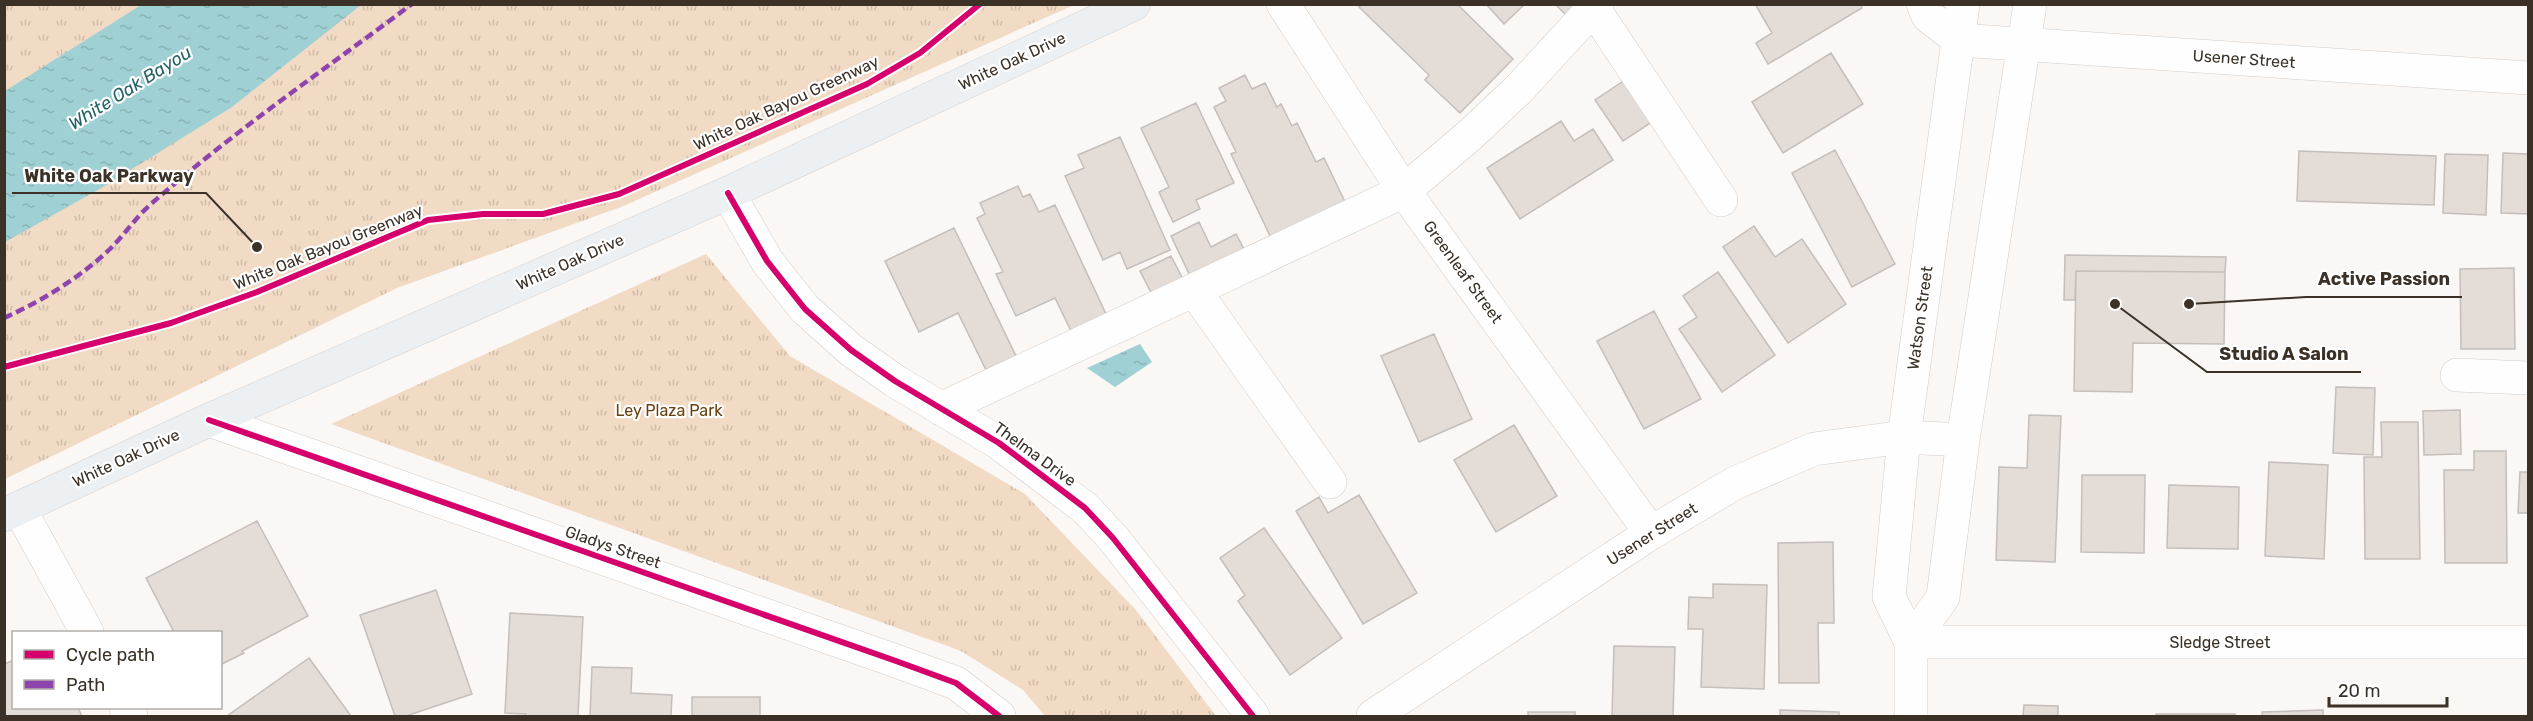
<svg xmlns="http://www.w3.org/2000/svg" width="2533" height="721" viewBox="0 0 2533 721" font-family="Rubik,sans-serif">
  <defs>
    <pattern id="park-tufts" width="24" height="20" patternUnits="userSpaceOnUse" patternTransform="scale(1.5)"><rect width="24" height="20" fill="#f1dbc5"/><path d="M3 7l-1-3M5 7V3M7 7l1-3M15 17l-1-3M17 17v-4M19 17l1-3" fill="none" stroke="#d0bca9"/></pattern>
    <pattern id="water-ripples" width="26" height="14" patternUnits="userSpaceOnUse" patternTransform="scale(1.5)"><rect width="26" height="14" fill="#9ed0d4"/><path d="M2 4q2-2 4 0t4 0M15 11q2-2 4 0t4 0" fill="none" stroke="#89b3b6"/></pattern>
  </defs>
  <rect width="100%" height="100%" fill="#faf7f5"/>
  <!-- park -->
  <path fill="url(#park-tufts)" d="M4,5H1074L621,207L397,288L5,479Z
    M706,254L790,356L1025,494L1136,610L1216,716H1045L1023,690L961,651L331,424Z"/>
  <!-- water -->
  <path fill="url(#water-ripples)" d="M141,5H361L232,107L103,187L5,242V91Z
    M1140,344L1152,362L1115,387L1087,368Z"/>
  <!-- building -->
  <path fill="#e3dcd7" stroke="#c5beba" stroke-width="1.5" d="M1362,4H1457L1513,59L1460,113L1425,80L1429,75L1359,7Z
    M1486,4H1525L1504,24Z
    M1555,4H1584L1570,19Z
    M1755,4H1860L1862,8L1768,64L1756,43L1772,33Z
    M1831,53L1863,104L1783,153L1752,102Z
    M1245,75L1252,89L1265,83L1277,107L1281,104L1292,126L1297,123L1316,162L1324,158L1346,204L1272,240L1231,154L1236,152L1214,107L1226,101L1219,88Z
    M1628,78L1655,120L1623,141L1595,100Z
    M1196,103L1234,183L1196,200L1200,209L1173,222L1159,192L1169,187L1141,128Z
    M1561,121L1574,141L1593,129L1613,160L1520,219L1487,168Z
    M1120,137L1170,250L1127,269L1120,252L1103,260L1065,176L1084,168L1078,155Z
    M1835,150L1895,264L1852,287L1792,173Z
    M2299,151L2436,156L2434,205L2297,201Z
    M2503,153L2528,154V214L2501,213Z
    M2445,154L2488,155L2486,215L2443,213Z
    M1018,186L1023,197L1030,194L1039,212L1055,205L1106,314L1071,331L1055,298L1016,316L996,274L1003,272L977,218L985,214L980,203Z
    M1199,222L1211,247L1236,234L1247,255L1193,282L1171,236Z
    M1754,226L1775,257L1802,239L1846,304L1788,343L1723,247Z
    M954,228L1016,356L986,370L958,313L919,332L885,261Z
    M2065,255L2226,257L2225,272L2076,271L2075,300H2064Z
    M1171,256L1186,285L1155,300L1140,271Z
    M2514,268L2515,349H2461L2460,269Z
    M2076,271L2225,272L2224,344L2133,343L2132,392L2074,391Z
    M1718,272L1775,355L1722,392L1679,329L1697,317L1683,296Z
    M1654,311L1701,399L1644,429L1597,341Z
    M1434,334L1472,419L1419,442L1381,356Z
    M2336,387L2375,388L2373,455L2333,453Z
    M2460,410L2461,454L2424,455L2423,411Z
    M2029,415L2061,416L2055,562L1996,560L1999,467L2027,468Z
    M2381,422H2418L2420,559H2365L2364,457H2382Z
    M1514,425L1557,496L1496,532L1454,460Z
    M2474,451H2506L2507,563H2445L2444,470H2474Z
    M2269,462L2328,465L2324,559L2265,556Z
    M2520,472H2528V513H2518Z
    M2082,475H2145L2144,553L2081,552Z
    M2169,485L2239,487L2238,549L2167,548Z
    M1359,495L1417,593L1363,624L1296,511L1319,497L1328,513Z
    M257,521L308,616L242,651L244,653L220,665V632H174L146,578Z
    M1264,528L1342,638L1290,675L1238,601L1245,595L1220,558Z
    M1833,542L1834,623H1818L1819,683H1779L1778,543Z
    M1713,584L1767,585L1764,689L1701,687L1703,629H1688L1689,597L1713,598Z
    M436,590L472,694L406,716H395L360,615Z
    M510,613L583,617L578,716H526V714L505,713Z
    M1614,646L1675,647L1673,716H1612Z
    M309,658L351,716H227Z
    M14,660V708H78L82,716H4V664Z
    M592,667L632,668L631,693L672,695L671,716H590Z
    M692,697H760V716H692Z
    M2024,705L2058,706V716H2023Z
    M1780,710L1839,712V716H1780Z
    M2323,710V716H2262V712Z
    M1528,712H1575V716H1528Z
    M2156,714H2235V716H2156Z"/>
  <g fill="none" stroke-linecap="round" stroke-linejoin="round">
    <defs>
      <path id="minor" d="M1283,4L1404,191L1651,533
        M1923,4L1928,16L1959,40
        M1594,9L1721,200
        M1959,40L2528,78
        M728,193L767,261L805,309L851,350L895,381L999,443L1085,508L1113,538L1253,716
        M1194,290L1330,482
        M2457,375L2528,378
        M941,409L1404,191L1470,135L1518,90L1597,4
        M209,420L896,661L956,683L999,716
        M19,508L87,632
        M1911,642L1943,597L1963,440L2030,4
        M1911,642H2528
        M126,708L131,716
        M1373,716L1651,533L1735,483L1814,449L1904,437L1963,440
        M1911,716V642L1889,597L1904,437L1963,4"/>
      <path id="major" d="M4,515L209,420L728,193L1134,4"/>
    </defs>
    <!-- minor casing -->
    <use href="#minor" stroke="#d3cdc7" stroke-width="34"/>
    <!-- major casing -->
    <use href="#major" stroke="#d6d3d0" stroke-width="34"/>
    <!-- minor -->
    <use href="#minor" stroke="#fefefe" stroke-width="33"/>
    <!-- major -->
    <use href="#major" stroke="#ecf0f3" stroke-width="33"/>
    <!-- quiet -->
    <path stroke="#8e44ad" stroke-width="4.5" stroke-dasharray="9 4.5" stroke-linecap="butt" d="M4,318C42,301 81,277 111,248C125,234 136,217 151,204C233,132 324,70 412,4"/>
    <defs>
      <path id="cycleway" d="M728,193L767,261L805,309L851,350L895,381L999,443L1085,508L1113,538L1253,716
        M4,367L171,323L257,292L428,220L483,214H543L619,194L867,84L920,53L980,4
        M209,420L896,661L956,683L999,716"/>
    </defs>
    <!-- cycleway casing -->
    <use href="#cycleway" stroke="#fff" stroke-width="10"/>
    <!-- cycleway -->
    <use href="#cycleway" stroke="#d6006c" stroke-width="6"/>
  </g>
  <g text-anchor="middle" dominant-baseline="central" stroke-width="4.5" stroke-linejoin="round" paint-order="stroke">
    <!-- street labels -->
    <g font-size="16" fill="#3b3127" stroke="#fff">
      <text transform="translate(2244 59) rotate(4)">Usener Street</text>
      <text transform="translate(1012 61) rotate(-25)">White Oak Drive</text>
      <text transform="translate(786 103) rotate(-25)">White Oak Bayou Greenway</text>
      <text transform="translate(328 247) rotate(-22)">White Oak Bayou Greenway</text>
      <text transform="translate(570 262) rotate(-24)">White Oak Drive</text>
      <text transform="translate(1463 272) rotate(54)">Greenleaf Street</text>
      <text transform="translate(1920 318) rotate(-82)">Watson Street</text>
      <text transform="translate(1035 454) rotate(36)">Thelma Drive</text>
      <text transform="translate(126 458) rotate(-25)">White Oak Drive</text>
      <text transform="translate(1652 534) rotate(-32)">Usener Street</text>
      <text transform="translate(613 547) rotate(19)">Gladys Street</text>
      <text x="2220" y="642">Sledge Street</text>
    </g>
    <!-- park labels -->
    <g font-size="16" fill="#69410f" stroke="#fff">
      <text x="669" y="410">Ley Plaza Park</text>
    </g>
    <!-- water labels -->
    <g font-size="18" font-style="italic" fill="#256267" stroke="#fff">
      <text transform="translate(130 88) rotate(-32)">White Oak Bayou</text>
    </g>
  </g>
  <!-- callouts -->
  <path fill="none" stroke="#3b3127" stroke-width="2" d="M257 247L206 193H12M2189 304L2306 297H2462M2115 304L2207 372H2361"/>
  <g fill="#3b3127" stroke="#fff" stroke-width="2">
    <circle cx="257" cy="247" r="6"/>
    <circle cx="2189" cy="304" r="6"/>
    <circle cx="2115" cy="304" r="6"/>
  </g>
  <g font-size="18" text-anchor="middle" font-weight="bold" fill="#3b3127" stroke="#fff" stroke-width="4.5" stroke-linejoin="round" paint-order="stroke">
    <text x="109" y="182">White Oak Parkway</text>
    <text x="2384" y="285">Active Passion</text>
    <text x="2284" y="360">Studio A Salon</text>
  </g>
  <!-- border -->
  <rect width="2533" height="721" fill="none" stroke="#3b3127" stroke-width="12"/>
  <!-- legend -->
  <rect x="12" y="631" width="210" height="78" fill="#ffffff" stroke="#b1ada9" stroke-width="1.5"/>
  <rect x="24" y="650" width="30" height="9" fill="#d6006c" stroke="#b1ada9" stroke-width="1.5"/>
  <text x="66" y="661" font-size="18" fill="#3b3127">Cycle path</text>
  <rect x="24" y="680" width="30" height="9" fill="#8e44ad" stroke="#b1ada9" stroke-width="1.5"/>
  <text x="66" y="691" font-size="18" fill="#3b3127">Path</text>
  <!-- scale -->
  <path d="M2329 697v9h118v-9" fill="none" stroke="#3b3127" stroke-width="3"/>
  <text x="2338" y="697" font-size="18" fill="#3b3127" stroke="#ffffff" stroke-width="4.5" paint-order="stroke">20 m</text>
</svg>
